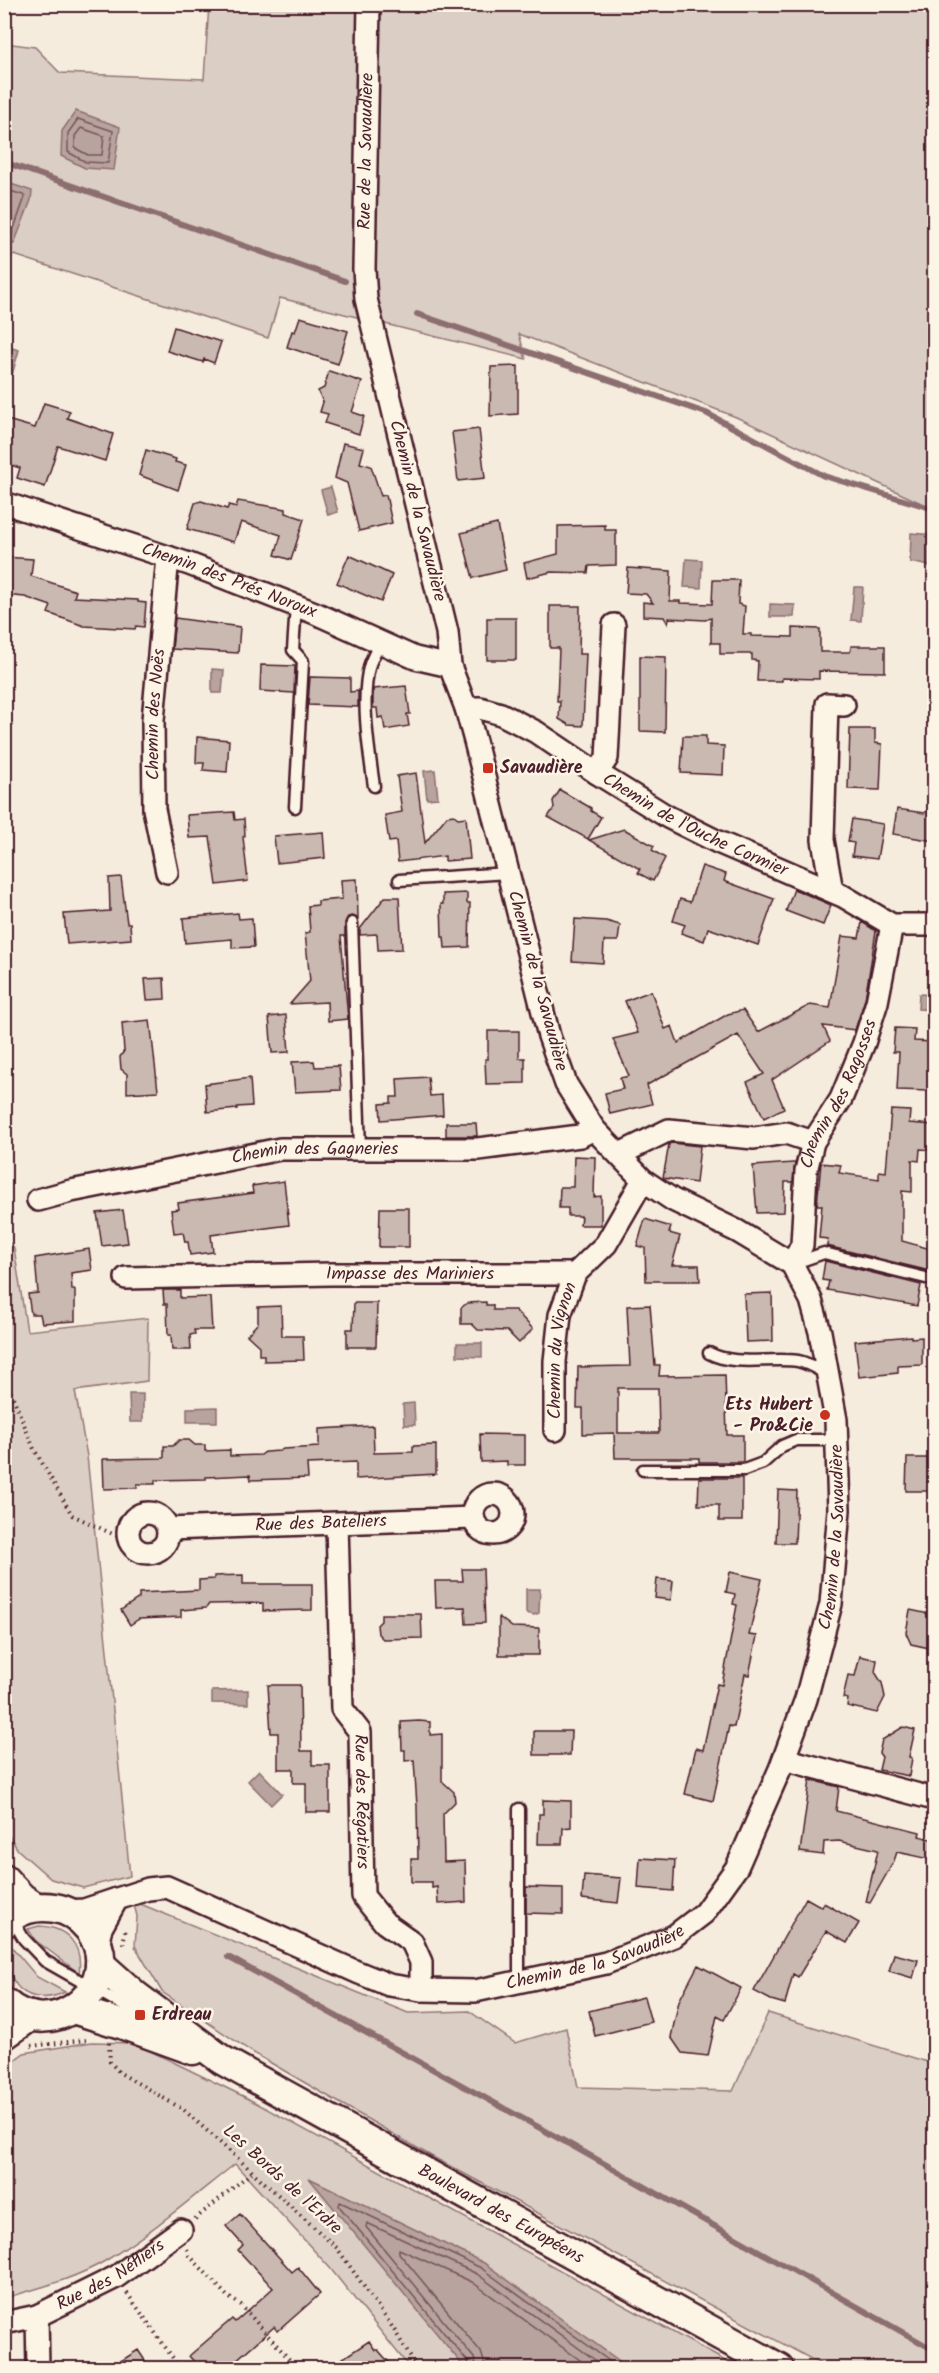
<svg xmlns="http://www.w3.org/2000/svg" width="939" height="2373" viewBox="0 0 939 2373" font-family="Kalam,sans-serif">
  <rect width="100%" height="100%" fill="#f5ecde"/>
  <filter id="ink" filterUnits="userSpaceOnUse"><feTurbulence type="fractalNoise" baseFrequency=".0167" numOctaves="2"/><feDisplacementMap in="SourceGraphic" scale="12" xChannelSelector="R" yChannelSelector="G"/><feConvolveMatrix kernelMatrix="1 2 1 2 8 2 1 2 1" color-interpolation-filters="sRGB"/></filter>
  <g filter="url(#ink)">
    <!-- green -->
    <path fill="#dbcec4" stroke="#927678" stroke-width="1.5" d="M209,5H934V509L736,417L519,334L526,359L280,298L268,338L5,252L8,183L5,184V43L35,47L60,73L204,79Z
      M4,1237L14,1248L27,1331L148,1318L147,1381L75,1391L87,1456L130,1876L83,1888L51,1879L18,1850L5,1830Z
      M133,1901L408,2013L469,2011L515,2043L566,2028L578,2087L733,2091L768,2013L934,2064V2368H828L431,2156L252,2052L162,1992L135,1946L137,1916Z
      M39,1926C67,1927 83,1945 79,1973L35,1940L28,1929Z
      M11,1946L37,1977L65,1992C29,2009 1,1984 11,1946Z
      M92,2042L134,2043L247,2098L738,2368H410L330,2268L235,2164C193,2197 151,2233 105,2261C74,2279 39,2288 5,2298V2067L24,2053Z"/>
    <!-- water -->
    <path fill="#b8a39e" stroke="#8c6e70" stroke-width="1.5" d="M76,111L120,127L114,170L85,168L61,156L62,131Z
      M8,183L32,191L31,200L14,244H4V184Z
      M5,346L19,350L12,375L5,373Z
      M331,487L338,512L328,515L321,490Z
      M911,533L934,535V567L910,562Z
      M686,559L702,560L701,588L684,587Z
      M854,587H863L861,621L851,620Z
      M770,604L795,605L794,617H770Z
      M212,669L224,670L222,693H212Z
      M435,770L438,798L427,799L424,771Z
      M919,994L934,995V1010L918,1009Z
      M457,1343H482V1357L457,1356Z
      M129,1394H143V1422H130Z
      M414,1403L415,1425H404L403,1404Z
      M217,1407V1422H187V1408Z
      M526,1589H540L539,1613L534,1615L526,1613Z
      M248,1690V1704L212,1703V1691Z
      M259,1770L282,1794L271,1805L248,1781Z
      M309,2178L484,2263L629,2368H465Z"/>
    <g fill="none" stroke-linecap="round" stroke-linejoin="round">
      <!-- shore -->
      <path stroke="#765459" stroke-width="1.5" d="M78,119L113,131L108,163L86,162L68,152V133Z
        M81,128L104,136L102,155H88L75,148V136Z
        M4,189L23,195L25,197L11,237L4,239
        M469,2368L468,2362L339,2206L340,2202L481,2268L619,2368
        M477,2368L474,2358L366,2227L367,2223L477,2274L606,2368
        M486,2368L481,2352L399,2253V2249L472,2282L591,2368"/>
      <!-- stream -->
      <path stroke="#8c6e70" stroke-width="6" d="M4,162L345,281
        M417,314L706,413L824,476L934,509
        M228,1957L571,2145L934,2350"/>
    </g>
    <!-- building -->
    <path fill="#cab9b1" stroke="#4a1f2b" stroke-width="1.5" fill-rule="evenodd" d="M300,317L348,331L338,364L287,347L292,331L295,332Z
      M174,327L221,342L214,363L204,359L203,362L167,351Z
      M518,366V414L490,416L491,367Z
      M329,371L362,382L352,412L364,416L359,434L325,423L328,414L320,412L323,402L318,391L324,388Z
      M44,403L70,411L67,418L113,434L105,461L58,446L45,487L17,478L20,468L4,463V419L35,428Z
      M479,429L485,478L458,481L452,432Z
      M343,443L364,448L360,463L371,466L381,496L386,495L392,523L359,531L347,483L335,478Z
      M146,450L176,459L175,462L186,465L178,490L139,475Z
      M201,501L227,509L229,505L236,507L238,501L286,509V513L304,519L291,560L275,555L281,535L241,522L234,542L187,529L195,503Z
      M497,524L506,570L473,578L461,533Z
      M605,525V530H616V565L589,566L588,573L551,572L527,578L524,563L558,554V526Z
      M349,555L392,575L381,602L337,583Z
      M4,557L33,559L31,576L76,591L74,597L138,600V602L146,603L144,627L136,626L135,629L84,626L48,613L51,606L25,597L4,595Z
      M628,568L671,571L670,601H680V603L712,604L713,580H739L738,604L745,606L743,634H751V636L793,637V628L820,629V652H850L851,646H885V672L819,671V679L782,678V681H757L758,661L752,660V654H720V643H711V618L705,620L669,618L668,624L664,617L643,616V602L653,603L646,594L626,593Z
      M550,606H580L579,654H586L583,726L569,725L559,719L560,701H557L559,648H550Z
      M175,618L240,627L238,653L172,649Z
      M487,618H516V660H487Z
      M640,656L666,657L665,732L640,731Z
      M261,665L295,666L294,693L260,691Z
      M310,677L350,678V692L358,691V707L308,705Z
      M406,686L410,714H407L409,726L385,730L383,717L378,718L377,708H373V689Z
      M850,729H875V743L882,744L880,790L848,789Z
      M683,736H706V745L724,746L723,775L681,773Z
      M197,737L229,740L227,772L203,770L204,763H196Z
      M416,773L425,843L447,816L454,815L458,818L466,817L470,859L445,861V856L398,862L396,841L389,842L385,815L402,812L397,776Z
      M560,790L591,808V811L601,817L588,839L548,817L554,808L553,801Z
      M934,805V841L893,834L897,809L924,813Z
      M234,812L235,820L244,819L245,836L243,837L248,881L217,885L210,837L189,838L187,815Z
      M852,819L883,824L877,859L852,856L854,843L848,842Z
      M624,829L654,846L652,850L665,858L653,881L638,873L640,869L589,840Z
      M323,832L325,858L277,863L274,836Z
      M702,866L726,874L724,881L774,899L758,945L708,928L704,941L681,933L685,925L673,921L680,899L690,902Z
      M121,877L127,923H130L131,939L67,944L64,914L110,911L109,878Z
      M357,879L358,918L352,916L348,917L345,923V938V936H341L348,1019L328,1021L327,1002L290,1004L310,981L305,933L310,932L308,906L318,905V901L342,899L341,880Z
      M794,889L831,905L823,925L786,911Z
      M467,893V903H470L469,947L445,948L444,937H442L441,904H443V894Z
      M385,897H399L402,949L378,950L377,934L360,935V929Z
      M238,913L239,919L252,918L254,947L232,948V939L185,943L183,918Z
      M575,919L606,921L620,925L618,941H604L603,963L572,961Z
      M862,922L876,931L865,999L855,1030L823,1026L830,1041L772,1080L784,1108L764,1118L747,1082L764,1074L738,1035L647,1085L652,1104L610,1114L605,1093L623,1089L620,1078L629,1076L613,1039L638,1033L625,1001L651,991L665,1029L672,1026L678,1043L728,1014L743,1010L758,1032L810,1005L830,1008L842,936L859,938Z
      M164,978L165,999L147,1000L145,979Z
      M286,1015L289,1052L272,1053L269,1017Z
      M150,1020L158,1091L127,1093V1074L121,1069L120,1057L124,1051L122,1023Z
      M895,1028L915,1029L914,1041L932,1042L930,1091L897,1090L899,1052H893Z
      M488,1031H519V1058H525V1083L486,1084L485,1059H488Z
      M314,1061L315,1067L339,1066L341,1090L295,1092L292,1062Z
      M428,1077L430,1096L442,1095L443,1115L381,1120L380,1104L391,1103V1097H398L397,1079Z
      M250,1078L252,1106L237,1107V1109L207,1112L205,1084Z
      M891,1110L910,1111L909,1123L934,1125V1150L920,1149L919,1161L912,1160V1192L902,1191V1241L934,1250L930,1271L827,1246L828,1239L819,1238L822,1205H817L821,1163L841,1165L839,1173L879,1179V1171L886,1172Z
      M446,1123H476L477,1136H446Z
      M671,1143L700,1146L696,1183L663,1178L669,1144Z
      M574,1156L595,1157L594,1197L601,1196V1225H580L581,1216H568V1208H559L560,1187H573Z
      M793,1163H795L793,1182H785L784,1212L757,1213L753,1166Z
      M284,1181L289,1225L211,1235L213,1252L190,1255L188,1242H185L183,1232L174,1233L171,1210L179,1209L178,1203L253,1193L252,1186Z
      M380,1208H409V1247H379Z
      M123,1210L128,1243L102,1246L97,1213Z
      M645,1219L671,1227L669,1233L680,1236L672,1265H699L700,1281H646L645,1248L637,1246Z
      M89,1249L92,1270L71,1273L72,1290H75V1321L42,1323L40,1314H31L28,1294L38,1293L35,1258Z
      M825,1261L921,1285L917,1306L827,1290L829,1281L822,1280Z
      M163,1290H180V1298L210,1297L212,1330H194L195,1334L190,1335L191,1350H172L171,1335H168L167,1304H164Z
      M772,1293L773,1341L746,1342L744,1294Z
      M486,1302V1305H493V1310H515L533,1329L519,1343L507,1331L478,1330L472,1324H461V1308L467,1303Z
      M354,1303H377L376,1347H347V1329H353Z
      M650,1305L655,1365H660L659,1376L725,1375L727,1435H743V1462H699V1458H615L614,1433L583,1434V1408H577L578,1367L630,1366L627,1306ZM618,1388H658L659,1433H618Z
      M281,1306L282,1336H303L304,1360L264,1361V1355H259V1346L247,1335L258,1323V1307Z
      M911,1336V1338L922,1337V1365L898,1366V1373L859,1377L855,1341Z
      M373,1426L374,1453L413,1452V1446L436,1445V1474L356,1479V1462L307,1464L308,1478L251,1480L250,1475L206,1477V1479L155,1480V1484H137V1488L104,1489L103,1459L164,1458V1446H173L179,1440H189L195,1445H205V1451L230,1450V1456L261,1455L265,1452L280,1451L283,1449L319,1447V1429Z
      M480,1434L525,1435V1465H507V1461L481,1462Z
      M907,1458H929V1491H906Z
      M699,1478H742V1521H719V1505H698Z
      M778,1490L797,1491L795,1543H776Z
      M462,1569H483L485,1623L466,1624L465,1607L436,1608L435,1581H463Z
      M730,1572L762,1579L749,1635L757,1636L749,1675L745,1674L734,1727L729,1726L713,1801L685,1794L696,1748L703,1750L717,1684L722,1685L737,1605L733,1604L735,1594L726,1592Z
      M243,1575V1584H312V1610L263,1611V1603L209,1604L206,1608L181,1610V1617L139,1619L130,1625L121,1610L139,1598V1593L199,1590V1580L214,1579V1576Z
      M657,1579L673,1581L671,1600L655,1598Z
      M910,1610L934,1615V1649L911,1644L906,1633Z
      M381,1614H421L422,1638L383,1639L378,1634L377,1625L381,1621Z
      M499,1617L512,1627L539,1628V1655H499Z
      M860,1656L877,1660L875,1672L882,1683L885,1697L877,1713L847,1706L848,1699L843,1698L848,1675L855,1676Z
      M268,1685H300L301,1751H312V1765H330V1812H306V1783H293V1769H278V1733H271Z
      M419,1721L430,1722V1735L442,1734V1781L454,1792L455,1802L443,1814L444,1862L465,1861L466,1902L438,1904L437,1887L432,1888V1882H411V1859H418L417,1806L414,1760L405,1761V1750H402L401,1722Z
      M903,1727L915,1730L909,1757L912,1758L909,1776L879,1770L882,1757L879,1753L882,1740Z
      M534,1731H571L570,1755H534Z
      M810,1780L839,1787L836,1811L920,1832L919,1836L934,1840V1860L897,1852L894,1861L870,1903L866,1902L878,1850L839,1841L824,1842L823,1855L800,1852Z
      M543,1800L571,1801V1827L563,1828L562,1844H538L539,1814H543Z
      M640,1858L675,1860L673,1891L638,1888Z
      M584,1875L621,1878L618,1903L582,1899Z
      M526,1887L563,1888V1914L526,1913Z
      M806,1898L822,1907L824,1903L859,1923L847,1943L826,1931L798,1977L793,1974L785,2004L771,2000L754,1991Z
      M894,1954L918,1960L913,1978L889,1971Z
      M698,1965L741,1988L724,2020L717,2016L708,2056L682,2053L671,2037L679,2001Z
      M644,1997L651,2022L595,2036L589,2011Z
      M240,2214L292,2272L298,2267L320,2294L278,2331L274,2327L227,2368H200L189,2356L232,2319L235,2322L273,2288L238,2250L243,2245L226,2226Z
      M369,2341L375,2350H378L394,2368H328Z
      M138,2350L150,2368H110Z"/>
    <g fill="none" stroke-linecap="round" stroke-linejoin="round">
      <defs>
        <path id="lane" d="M374,786C369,752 360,696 370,664C373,656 377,649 380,642
          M295,807L303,661L293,650L296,605
          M399,880L508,873
          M352,923L360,1149
          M795,1263L824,1253L934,1280
          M709,1353C736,1367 769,1357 798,1361C809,1363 819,1370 828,1375
          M643,1470H744L763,1463L782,1446L796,1440H837
          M12,1919L24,1939L45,1961L142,2016
          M519,1981V1809"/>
        <g id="street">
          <path id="s1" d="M4,503L189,564L315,613L415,658L450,666"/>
          <path id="s2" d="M466,708H480L501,714L536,732L597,773L668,817L718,842L843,896L892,925H934"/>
          <path d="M597,773L607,758L614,625"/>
          <path id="s3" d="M167,872L154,809L153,720L168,557"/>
          <path d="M832,891L823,840L827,704L844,705"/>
          <path d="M620,1154L669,1130L754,1138L786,1133L813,1142"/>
          <path id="s4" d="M38,1200L71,1191L280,1149H478L580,1136L594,1129"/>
          <path id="s5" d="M792,1264L802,1245L806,1171L813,1142L841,1099L864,1043L877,1002L892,925"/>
          <path id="s6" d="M126,1278L331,1274H575L606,1244L643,1180"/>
          <path id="s7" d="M555,1430V1361L560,1315L575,1274"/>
          <circle cx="493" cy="1514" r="20"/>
          <circle cx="148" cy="1533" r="20"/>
          <path id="s8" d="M337,1524L342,1709L360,1732L363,1896L385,1923L412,1942L421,1962V1990"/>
          <path id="s9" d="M168,1529L473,1518"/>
          <path d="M784,1759L934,1799"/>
          <path id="s10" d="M117,1899L148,1889L167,1887L357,1972L389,1985L421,1990L475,1991L606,1963L674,1936L704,1913L737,1867L780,1769L806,1699L831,1604L839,1510L836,1420L820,1332L811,1300L792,1264L737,1231L673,1200L643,1180L594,1129L566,1084L549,1036L475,741L466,708L450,666L447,632L366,299L364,269L369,4"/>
          <path d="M68,1911L84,1910L117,1899L101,1928L97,1943"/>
          <path d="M37,2316L38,2368"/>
          <path id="s11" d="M4,2323L37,2316L116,2277L181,2230"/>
        </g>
        <g id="secondary">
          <path d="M4,1879L22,1898L34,1906"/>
          <path d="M4,1923C19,1909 35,1905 55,1908C69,1910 80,1918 89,1929C129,1983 54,2048 4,2002"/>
          <path id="s12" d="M100,1964L136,1996L222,2060L779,2368"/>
          <path d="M73,2009L124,2025L193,2050"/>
          <path d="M4,2035L31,2016"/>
        </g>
      </defs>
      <!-- lane casing -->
      <use href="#lane" stroke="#4a1f2b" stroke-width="15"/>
      <!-- street casing -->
      <use href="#street" stroke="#4a1f2b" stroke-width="26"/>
      <!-- secondary casing -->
      <use href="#secondary" stroke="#4a1f2b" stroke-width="33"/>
      <!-- path -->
      <path stroke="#4a1f2b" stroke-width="4" stroke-dasharray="1.5 4.5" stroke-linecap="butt" d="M4,1375L34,1449L72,1515L130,1542
        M123,1944L126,1928
        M109,2043L110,2062L120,2073L184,2110L337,2248L393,2328L417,2368
        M31,2046L86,2040
        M195,2219L252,2172
        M187,2249L189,2255L228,2297L241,2305L297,2368
        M127,2293L180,2368"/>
      <!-- lane -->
      <use href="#lane" stroke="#fcf5e5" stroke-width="10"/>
      <!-- street -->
      <use href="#street" stroke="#fcf5e5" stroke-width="21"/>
      <!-- secondary -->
      <use href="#secondary" stroke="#fcf5e5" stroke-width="28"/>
    </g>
  </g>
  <!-- markers -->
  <g fill="#c8321e" stroke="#fcf5e5" stroke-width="2">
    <rect x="482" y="762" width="12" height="12" rx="3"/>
    <circle cx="825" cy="1415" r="6"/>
    <rect x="134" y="2009" width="12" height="12" rx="3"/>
  </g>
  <g text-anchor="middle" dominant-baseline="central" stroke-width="5" stroke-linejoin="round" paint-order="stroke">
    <!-- street labels -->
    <g font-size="18" fill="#4a1f2b" stroke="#fcf5e5">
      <text stroke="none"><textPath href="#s10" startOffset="2564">Rue de la Savaudière</textPath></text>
      <text transform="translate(417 511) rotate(76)">Chemin de la Savaudière</text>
      <text stroke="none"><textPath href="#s1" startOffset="238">Chemin des Prés Noroux</textPath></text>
      <text stroke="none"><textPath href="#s3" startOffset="159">Chemin des Noës</textPath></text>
      <text stroke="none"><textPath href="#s2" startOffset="260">Chemin de l'Ouche Cormier</textPath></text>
      <text transform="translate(537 981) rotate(75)">Chemin de la Savaudière</text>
      <text stroke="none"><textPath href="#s5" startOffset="180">Chemin des Ragosses</textPath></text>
      <text stroke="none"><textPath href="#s4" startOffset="282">Chemin des Gagneries</textPath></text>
      <text stroke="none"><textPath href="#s6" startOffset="284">Impasse des Mariniers</textPath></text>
      <text stroke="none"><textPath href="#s7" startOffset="80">Chemin du Vignon</textPath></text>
      <text stroke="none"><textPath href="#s9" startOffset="153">Rue des Bateliers</textPath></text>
      <text stroke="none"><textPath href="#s10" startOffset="1029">Chemin de la Savaudière</textPath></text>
      <text stroke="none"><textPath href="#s8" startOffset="284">Rue des Régatiers</textPath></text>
      <text stroke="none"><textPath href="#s10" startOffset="506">Chemin de la Savaudière</textPath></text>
      <text transform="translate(282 2180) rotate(42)">Les Bords de l'Erdre</text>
      <text stroke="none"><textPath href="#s12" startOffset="474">Boulevard des Européens</textPath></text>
      <text stroke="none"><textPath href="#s11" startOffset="118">Rue des Néfliers</textPath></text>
    </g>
    <!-- poi labels -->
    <g font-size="18" font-weight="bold" fill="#4a1f2b" stroke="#fcf5e5" text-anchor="start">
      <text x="500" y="768">Savaudière</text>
      <text x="813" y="1405" text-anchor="end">Ets Hubert<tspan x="813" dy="21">- Pro&amp;Cie</tspan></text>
      <text x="152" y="2015">Erdreau</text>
    </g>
  </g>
  <!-- margin -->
  <rect width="939" height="2373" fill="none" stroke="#fcf5e5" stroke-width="24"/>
  <rect x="12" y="12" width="915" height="2349" fill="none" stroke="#4a1f2b" stroke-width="2" filter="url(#ink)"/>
</svg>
